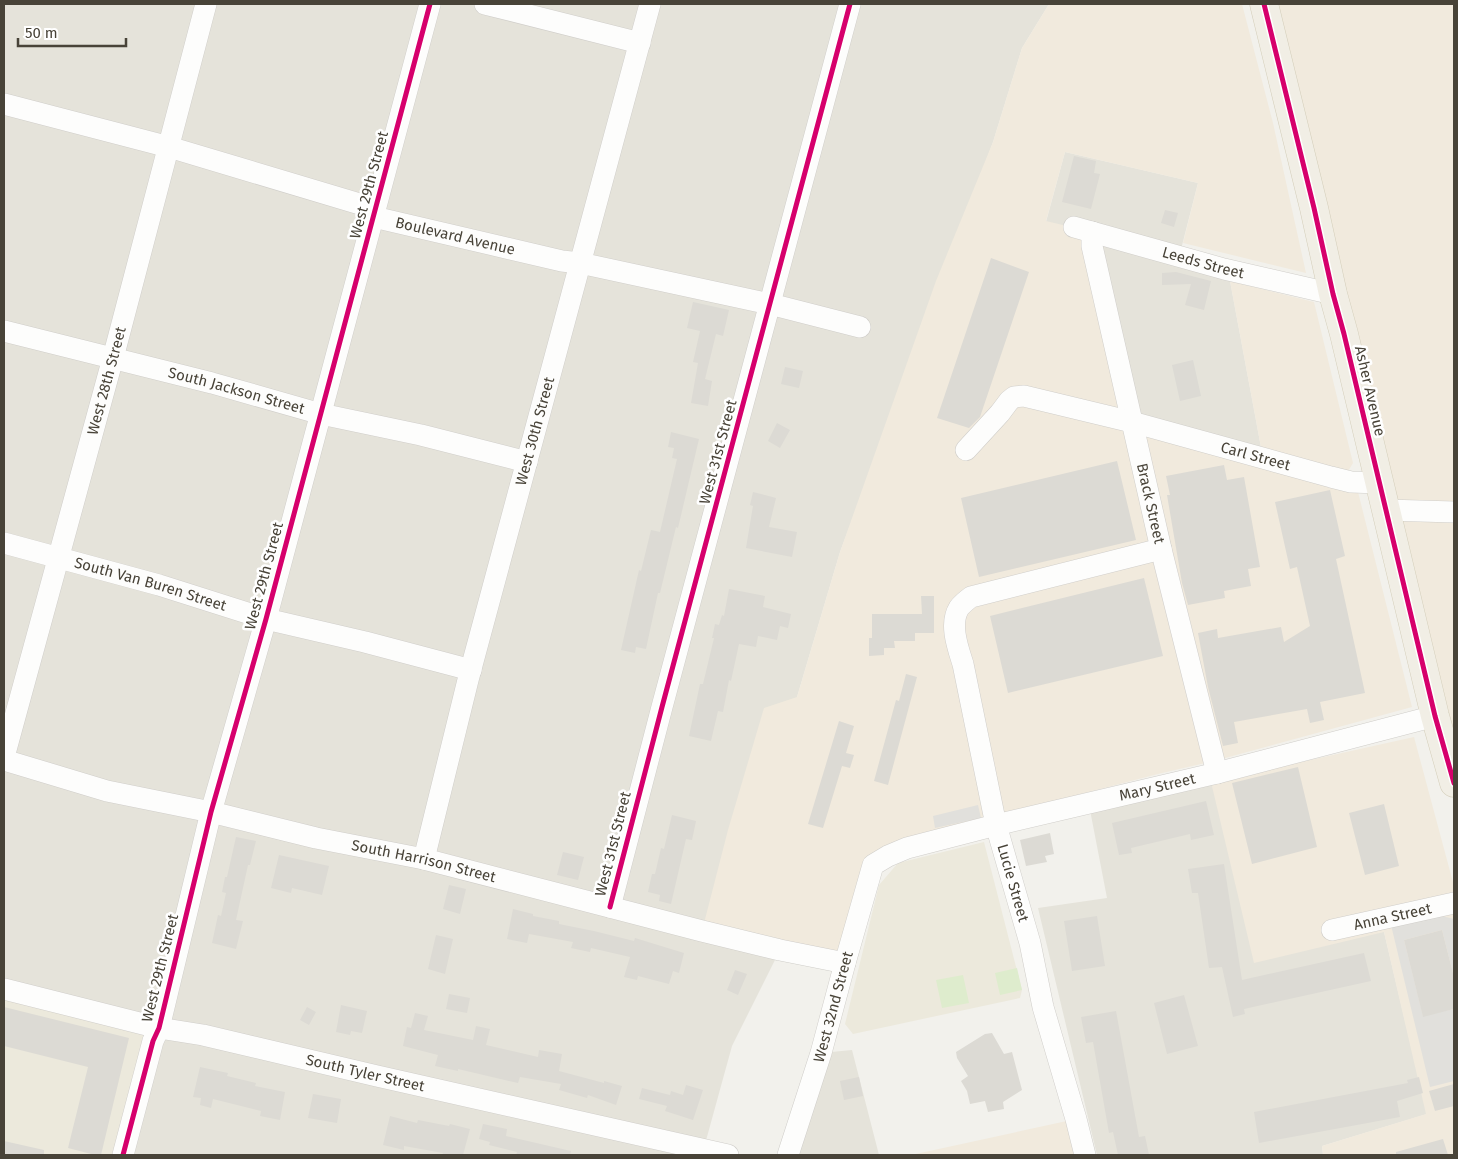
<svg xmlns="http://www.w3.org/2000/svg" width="1458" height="1159" viewBox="0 0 1458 1159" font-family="'Fira Sans',sans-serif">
  <rect width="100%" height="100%" fill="#f2f1ec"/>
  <!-- residential -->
  <path fill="#e5e3da" d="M4,4H1049L1022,48L993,142L840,552L797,697L780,950L732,1046L702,1155H124L4,989Z
    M1065,152L1198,183L1177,265L1230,281L1263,458L1132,422L1046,222Z
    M1211,782L1384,932L1427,1114L1322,1146L1323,1155H1097L1038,908L1107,898L1090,810Z
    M852,1050L879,1155H788L821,1053Z"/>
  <!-- commercial -->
  <path fill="#f1eadd" d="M1049,4H1242L1273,123L1306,273L1183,243L1198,183L1065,152L1046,221L1092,232L1133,422L1358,492L1412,707L1218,760L1158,774L997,816L888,856L845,963L702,931L728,830L764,708L797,697L840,552L936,281L993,142L1022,48Z
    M1262,4H1454V783Z
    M1230,281L1314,302L1353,463L1347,473L1263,458Z
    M1414,737L1454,886V1155H1323L1322,1146L1426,1114L1384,932L1254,963L1211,782Z
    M1076,1119L1085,1155H911Z"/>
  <!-- education -->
  <path fill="#ece9dc" d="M984,842L1022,990L1020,998L853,1034L845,1024L879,885L898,863Z
    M4,990L157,1028L124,1155H4Z"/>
  <!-- green -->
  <path fill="#deeccd" d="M1017,968L1022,990L1000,995L995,973Z
    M963,975L969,1003L942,1008L936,980Z"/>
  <!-- parking -->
  <path fill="#e1e0dc" d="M978,805L981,818L935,828L933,816Z
    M1434,914L1454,919V977L1442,930L1404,940L1423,1016L1454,1009V1081L1430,1087L1391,925Z"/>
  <!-- building -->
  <path fill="#dcdad4" d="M1074,156L1096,161L1094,173L1100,174L1091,209L1062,202Z
    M1165,210L1178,213L1174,227L1161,223Z
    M991,258L1029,272L980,417L969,428L937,418Z
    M1176,272L1211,281L1204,310L1185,305L1191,284L1162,285V273Z
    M693,302L729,310L723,336L716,334L705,379L712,381L708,406L691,403L698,363L693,362L700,331L687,328Z
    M1193,360L1201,396L1180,401L1172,365Z
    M785,367L803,371L799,388L781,384Z
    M777,423L790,430L780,448L768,441Z
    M671,432L699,439L678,528L676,527L660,593H658L646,649L636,647L635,653L621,650L639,570L641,571L651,530L660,532L677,459L672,458L674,448L668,447Z
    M1117,461L1136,540L979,577L961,498Z
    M1224,465L1227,480L1244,477L1260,567L1248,569L1251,586L1224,591L1225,598L1188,605L1182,583L1167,495H1170L1166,476Z
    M1330,490L1345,556L1336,559L1365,693L1320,702L1324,720L1310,723L1307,709L1234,722L1238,743L1223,746L1208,687L1198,633L1217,629L1218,638L1281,627L1284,642L1310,626L1297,567L1290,569L1275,502Z
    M753,492L776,498L769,527L797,532L792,557L746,548L753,506L750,505Z
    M1144,578L1163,656L1008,693L990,616Z
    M729,589L765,596L763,607L791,614L788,628L780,626L777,640L758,636L756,647L739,644L731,681L729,680L723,712L718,711L711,741L689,736L700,684H703L714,638H712L715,624L719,625L722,615L724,616Z
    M921,596H934V633H915V641H894L895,648H884V655L869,656V638H872V614H922Z
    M906,674L917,677L888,785L874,781L896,700L899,701Z
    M839,721L854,726L846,753L854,755L850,768L842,766L823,828L808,824Z
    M1298,767L1317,847L1252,864L1232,783Z
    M1206,801L1214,835L1191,840L1190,834L1131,848L1132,853L1119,855L1112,823Z
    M1384,804L1399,866L1365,875L1349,813Z
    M672,815L696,821L692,840L686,839L671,904L659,901L660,895L648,892L652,874H655L661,848L664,849Z
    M1050,833L1054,854L1045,856L1047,862L1026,866L1020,840Z
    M236,837L256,841L250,865H248L236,920L243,921L236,949L212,943L218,915L221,916L226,893L222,892L225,877H227Z
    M563,852L584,857L578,880L557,875Z
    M279,855L329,866L322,895L292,888L291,893L271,888Z
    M1224,864L1242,980L1364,953L1371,981L1244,1009L1245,1014L1233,1017L1222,967L1209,968L1198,893H1192L1188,869Z
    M449,885L466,889L460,914L443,909Z
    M513,909L533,914V916L559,921V924L594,931L634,941L635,938L684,953L679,973L673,971L669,984L638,976L637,980L624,977L630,957L591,948L590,952L571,948L573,942L529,934L527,943L507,939Z
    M1097,916L1105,966L1072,971L1064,921Z
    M1442,930L1454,977V1009L1423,1017L1404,940Z
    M436,935L453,939L445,974L428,969Z
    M735,970L747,974L738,995L727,990Z
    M449,994L470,998L467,1013L446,1009Z
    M1184,995L1198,1046L1167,1054L1154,1003Z
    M341,1005L367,1011L362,1033L351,1031L350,1035L336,1032Z
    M4,1007L129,1038L101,1155H95L68,1148L88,1067L4,1046Z
    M307,1007L316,1012L309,1025L300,1020Z
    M1116,1011L1139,1137L1145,1136L1149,1155H1118L1113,1132L1109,1133L1093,1042L1086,1043L1081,1017Z
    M415,1013L428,1016L424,1030L473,1040L476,1026L490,1029L486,1045L538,1057L539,1050L562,1054L559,1071L604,1083V1081L622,1086L616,1105L588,1095L587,1098L559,1090L561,1084L520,1077L518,1083L458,1069V1071L435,1066L438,1055L403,1046L407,1027L411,1028Z
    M992,1033L1004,1054L1012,1052L1022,1090L1003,1102L1004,1109L988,1112L985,1101L970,1104L967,1091L961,1081L968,1076L957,1058L956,1052L985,1034Z
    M200,1067L228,1073L227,1076L256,1083L255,1086L285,1092L280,1120L260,1116L261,1111L213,1099L211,1108L200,1105L201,1098L193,1097Z
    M859,1077L863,1096L844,1100L840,1081Z
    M1419,1077L1423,1093L1397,1101L1400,1117L1259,1143L1254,1112L1408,1083L1407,1080Z
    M1454,1084V1106L1435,1111L1429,1091Z
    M686,1085L703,1090L693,1120L665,1111L667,1106L639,1099L642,1088L670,1095L671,1091L683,1095Z
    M313,1094L341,1099L337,1123L308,1118Z
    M390,1116L417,1123L418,1120L449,1126L450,1124L470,1129L463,1155H442L443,1153L404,1146V1150L383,1145Z
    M483,1124L507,1129L506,1136L571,1151L570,1155H516L517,1152L489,1145L490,1142L479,1139Z
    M1443,1139L1448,1155H1396V1152Z
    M4,1141L44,1150V1155H4Z"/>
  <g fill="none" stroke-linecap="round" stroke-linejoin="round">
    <defs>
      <g id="minor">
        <path d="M485,4L640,43"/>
        <path id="s1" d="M4,104L169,147L363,205L367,208L373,219L378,218L562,261L580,263L770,304L860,327"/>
        <path id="s2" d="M1074,227L1224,269L1333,294"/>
        <path id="s3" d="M1092,232V246L1161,549L1217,773"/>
        <path id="s4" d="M4,331L212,383L321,414L421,435L527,462"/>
        <path id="s5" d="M966,450L1000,413L1009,401L1014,397L1024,396L1132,422L1331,477L1351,482L1379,483"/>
        <path d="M1386,510L1454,512"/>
        <path id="s6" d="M4,543L159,585L266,619L365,642L471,670"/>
        <path id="s7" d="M4,757L113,358L206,4"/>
        <path id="s8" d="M4,760L107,791L211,812L316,838L424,859L702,931L780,950L845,963"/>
        <path id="s9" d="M424,859L468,680L650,4"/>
        <path d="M610,907L662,707L850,4"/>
        <path id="s10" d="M1332,930L1454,903"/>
        <path id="s11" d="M4,989L159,1028L203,1035L377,1076L728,1155"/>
        <path d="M123,1155L153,1041L159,1028L211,812L266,619L430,4"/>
        <path id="s12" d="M788,1155L821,1053L845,963L873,865L888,856L907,848L996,825L1217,773L1435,716"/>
        <path d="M1085,1155L1076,1119L1043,1007L1030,943L996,825L963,664C958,648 949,624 959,608C962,604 967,600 971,597L1161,549"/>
      </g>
      <path id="major" d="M1264,4L1314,208L1333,294L1344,334L1435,716L1454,783"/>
    </defs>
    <!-- minor casing -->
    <use href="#minor" stroke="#d0ceca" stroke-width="22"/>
    <!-- major casing -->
    <use href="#major" stroke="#d4ceba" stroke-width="29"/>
    <!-- minor -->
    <use href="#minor" stroke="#fdfdfc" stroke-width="21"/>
    <!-- major -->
    <use href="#major" stroke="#f1eee5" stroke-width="28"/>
    <defs>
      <path id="cycleway" d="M1264,4L1314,208L1333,294L1344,334L1435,716L1454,783
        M610,907L662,707L850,4
        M123,1155L153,1041L159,1028L211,812L266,619L430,4"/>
    </defs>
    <!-- cycleway casing -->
    <use href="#cycleway" stroke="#fff" stroke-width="8"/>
    <!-- cycleway -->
    <use href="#cycleway" stroke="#d6006c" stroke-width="5"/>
  </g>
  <g text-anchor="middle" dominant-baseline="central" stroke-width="5" stroke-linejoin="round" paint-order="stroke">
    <!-- street labels -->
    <g font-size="15" fill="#484338" stroke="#fff">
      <text transform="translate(369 185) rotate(-75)">West 29th Street</text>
      <text stroke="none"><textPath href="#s1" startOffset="475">Boulevard Avenue</textPath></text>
      <text stroke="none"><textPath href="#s2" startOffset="134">Leeds Street</textPath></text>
      <text stroke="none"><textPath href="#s7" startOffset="390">West 28th Street</textPath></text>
      <text stroke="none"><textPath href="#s4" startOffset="240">South Jackson Street</textPath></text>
      <text transform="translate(1370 391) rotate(77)">Asher Avenue</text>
      <text stroke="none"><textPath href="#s9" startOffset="442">West 30th Street</textPath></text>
      <text transform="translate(718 452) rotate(-75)">West 31st Street</text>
      <text stroke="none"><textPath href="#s5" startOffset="321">Carl Street</textPath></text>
      <text stroke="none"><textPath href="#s3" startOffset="278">Brack Street</textPath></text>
      <text transform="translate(264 576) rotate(-75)">West 29th Street</text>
      <text stroke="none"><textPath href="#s6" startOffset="152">South Van Buren Street</textPath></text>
      <text stroke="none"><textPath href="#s12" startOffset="598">Mary Street</textPath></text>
      <text transform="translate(613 844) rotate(-76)">West 31st Street</text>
      <text stroke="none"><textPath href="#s8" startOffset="432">South Harrison Street</textPath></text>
      <text transform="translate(1013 883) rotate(74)">Lucie Street</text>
      <text stroke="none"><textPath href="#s10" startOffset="62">Anna Street</textPath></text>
      <text transform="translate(160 968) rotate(-76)">West 29th Street</text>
      <text stroke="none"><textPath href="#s12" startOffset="155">West 32nd Street</textPath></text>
      <text stroke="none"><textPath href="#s11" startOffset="371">South Tyler Street</textPath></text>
    </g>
  </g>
  <!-- border -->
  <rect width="1458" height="1159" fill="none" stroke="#484338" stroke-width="10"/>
  <!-- scale -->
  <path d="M18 38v8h108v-8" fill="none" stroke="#484338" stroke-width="2.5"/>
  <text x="25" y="38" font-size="15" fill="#484338" stroke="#ffffff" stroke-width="4" paint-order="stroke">50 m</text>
</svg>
